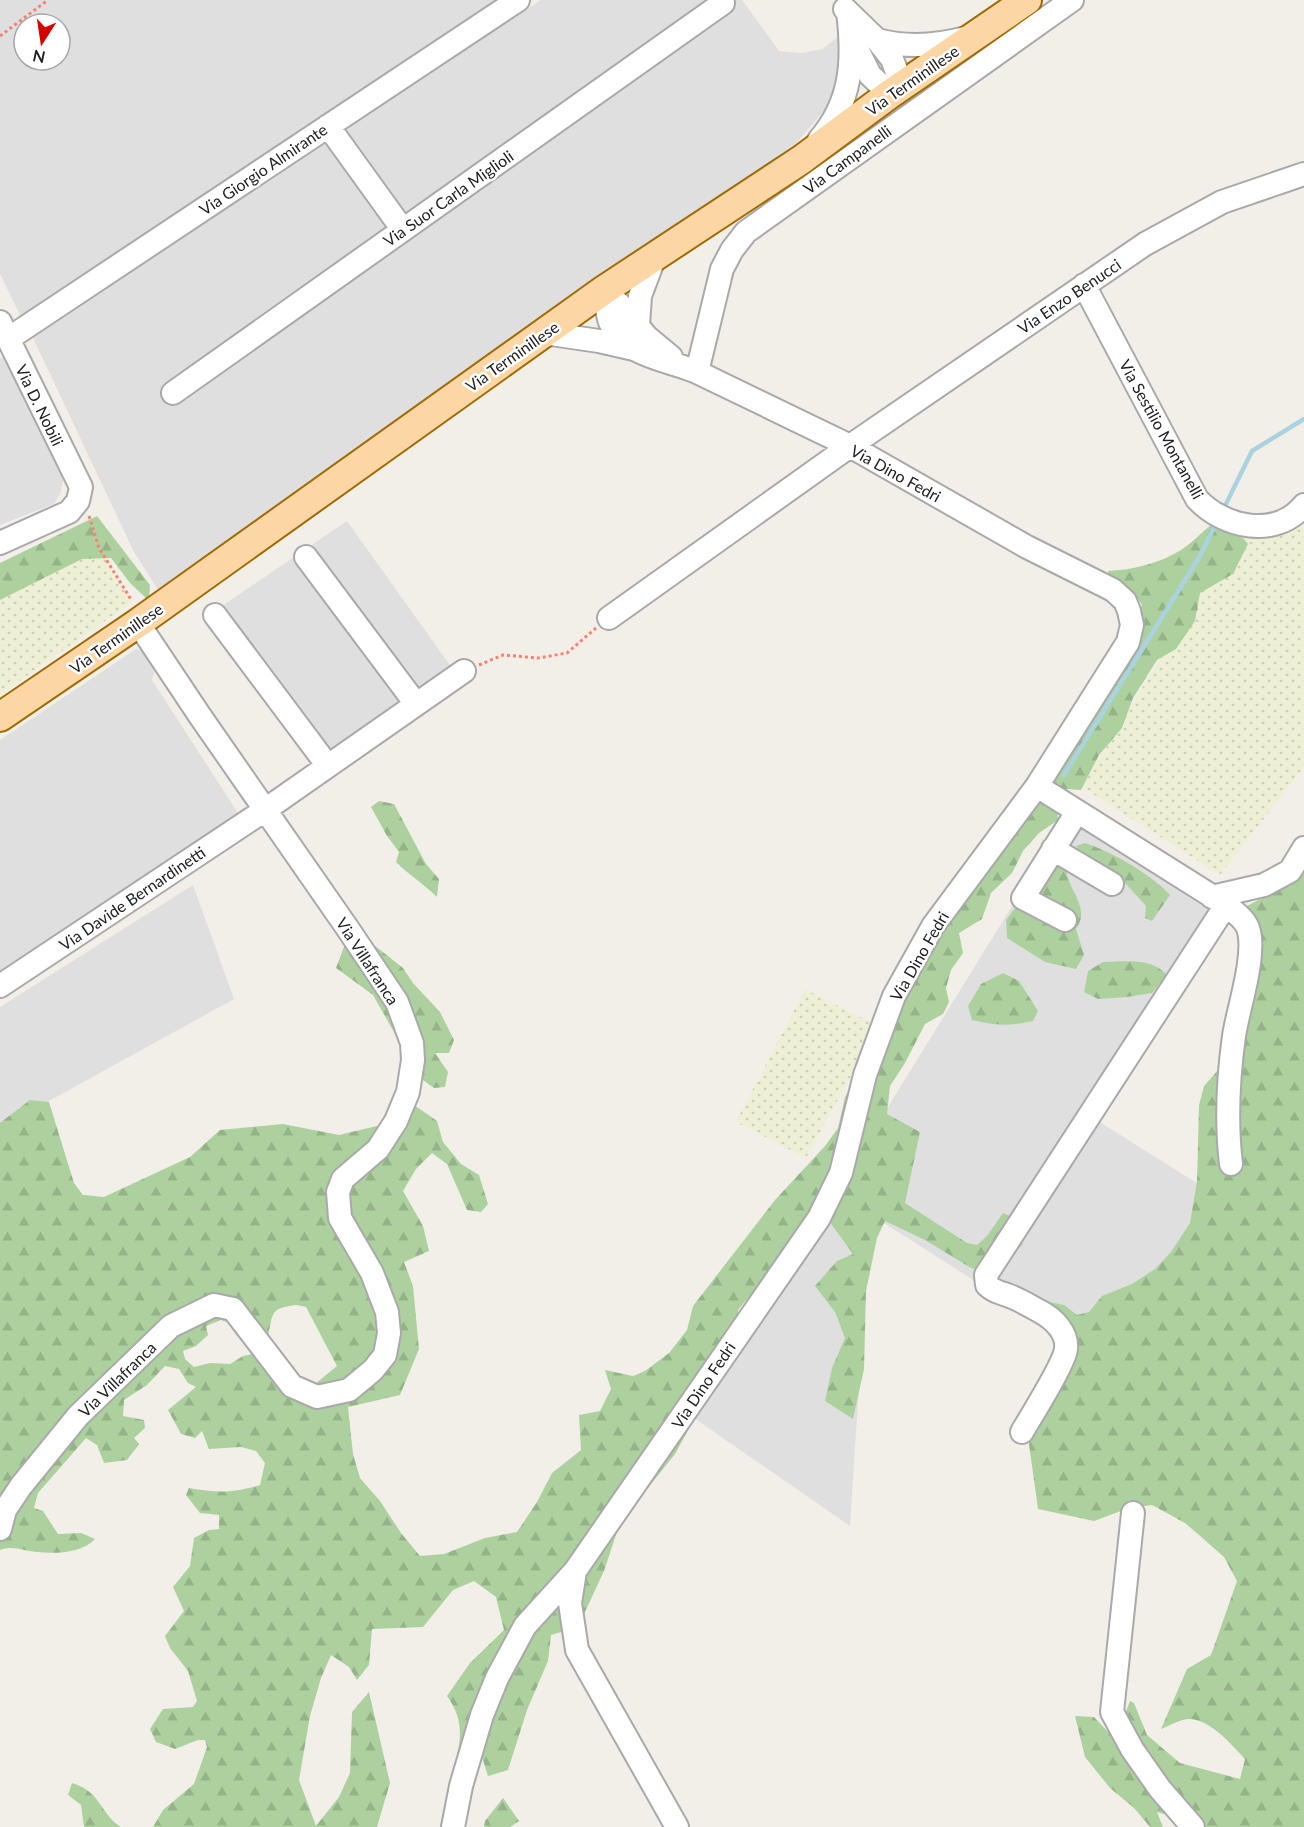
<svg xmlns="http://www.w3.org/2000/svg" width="1304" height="1827" viewBox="0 0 1304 1827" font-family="Lato,sans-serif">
  <defs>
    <pattern id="farmland-dots" width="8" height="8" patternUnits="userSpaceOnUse" patternTransform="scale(1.5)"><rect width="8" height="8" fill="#eef0d5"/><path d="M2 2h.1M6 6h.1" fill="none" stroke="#ccceb7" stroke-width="1.8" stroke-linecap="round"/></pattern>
    <pattern id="forest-firs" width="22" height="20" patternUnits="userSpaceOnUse" patternTransform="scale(1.5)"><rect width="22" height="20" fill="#add19e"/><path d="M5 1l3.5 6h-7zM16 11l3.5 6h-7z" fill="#95b388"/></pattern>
  </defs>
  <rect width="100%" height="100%" fill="#f2efe9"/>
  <!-- residential -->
  <path fill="#e0dfdf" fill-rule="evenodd" d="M0,0H510L22,319L0,274ZM24,24H60V60H24Z
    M541,0H742L779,51L802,53L822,49L838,37L839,74L827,107L800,139L765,171L160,593L134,552L33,338Z
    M5,357L59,469L63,481L60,494L54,504L0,525V359Z
    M347,521L452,668L323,753L219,608Z
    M136,649L149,653L157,663L152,680L238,813L221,830L0,976V740Z
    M1066,819L1210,911L978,1283L870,1214L850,1526L691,1416L873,1131Z
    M193,885L234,999L0,1128V1007Z
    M1098,1121L1216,1195L1111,1348L997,1286L993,1276Z"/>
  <!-- farmland -->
  <path fill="url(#farmland-dots)" d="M1304,527V767L1220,875L1082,787L1233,538H1267Z
    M99,548L132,602L0,695V595Z
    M805,989L878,1026L806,1158L736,1122Z"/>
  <!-- forest -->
  <path fill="url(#forest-firs)" fill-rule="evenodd" d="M97,516L150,585L149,601L130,583L111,558L82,559L0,600V563Z
    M1211,525L1235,528L1248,544L1233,574L1200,593L1195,621L1176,649L1157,660L1133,698L1122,728L1099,755L1081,790L1054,788L1055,776L1142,605L1132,591L1109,577L1108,571C1133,570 1160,563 1181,550C1192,543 1201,533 1211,525Z
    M1033,796L1057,807L1058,820L1039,833L1023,851L1012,873L991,893L982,919L959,933L963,953L951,970L946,988L949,1002L943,1014L925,1024L905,1063L890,1086L887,1114L920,1132L905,1203L967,1243L977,1245L987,1236L1003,1213L1026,1223L1022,1245L1009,1258L1002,1274L971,1268L925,1240L885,1221L877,1238L866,1291L864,1369L853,1419L825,1401L832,1368L845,1338L835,1312L815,1286L837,1261L853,1254L821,1210L738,1310L739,1350L687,1432L675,1454L620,1523L604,1571L578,1627L551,1635L548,1661L527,1710L508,1770L488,1776L477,1741L454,1771C460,1743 466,1722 447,1696L470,1663L504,1630L496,1597L474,1581L453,1590L423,1627L372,1629L369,1665L357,1680L349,1667L331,1655L321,1678L310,1716L299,1780L316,1826L339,1797L350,1773L352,1712L369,1692L390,1783L377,1827H153L163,1810L194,1784L207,1747L205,1740H198L175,1749L156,1742L150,1729L163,1709L193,1707L197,1701L188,1671L170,1648L165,1636L184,1611L173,1587L190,1566L194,1538L209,1530L219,1529V1515L200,1513L186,1495L189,1488C217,1493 233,1493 260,1485L265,1463L256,1451L241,1447L209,1449L202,1431L195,1438L181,1434L168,1410L196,1387L188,1383L179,1369L165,1366L147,1385L124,1400L123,1416L144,1420L145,1428L134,1438L139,1444L127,1460L104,1463L97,1445L86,1438L38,1493L34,1508L43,1511L58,1534L81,1533L95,1539C82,1553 56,1554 37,1552C23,1551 14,1545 0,1550V1123L30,1100L49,1102L74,1183L83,1195L104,1197L190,1157L220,1130L283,1124L339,1135L381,1125L407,1107H417L437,1121L443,1142L461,1164L479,1175L488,1204L481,1212L467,1210L447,1164L432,1153L416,1169L403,1191L423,1226L429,1251L404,1262L413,1286L419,1349L400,1395L348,1407L353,1454L360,1478L380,1501L401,1533L420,1556L444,1554L485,1538L517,1532L537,1502L552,1473L581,1450L579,1415L600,1411L611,1389L605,1370L633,1376L645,1371L669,1353L687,1330L693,1306L775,1200L825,1146L838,1128L845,1097L873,1052L901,965ZM297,1305L306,1307L337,1366L315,1384L274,1366L257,1353L243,1356L230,1364L210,1363L194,1367L185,1359L183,1351L196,1346L208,1335L206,1326L221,1320L268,1337C273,1312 270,1308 297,1305Z
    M379,801L394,804L426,864L439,879L437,897C424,884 409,875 396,862L399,852L387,836L371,807Z
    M1085,843C1112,852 1151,874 1170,895L1152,921L1145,918L1146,906L1126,884L1103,873L1086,861L1076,846Z
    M1304,856V1827H1185L1174,1817L1157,1812L1163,1827H1150L1134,1808L1110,1788L1085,1757L1075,1716L1094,1717L1111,1735L1128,1741L1123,1719L1130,1701L1134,1703L1147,1735L1180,1763L1240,1779L1245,1759C1232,1745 1209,1718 1188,1719C1179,1720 1169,1726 1161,1729L1187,1669L1211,1655L1237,1581L1224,1557L1199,1535L1185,1523L1152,1505L1129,1508L1094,1521L1038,1509L1028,1437L1068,1356L1047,1312L1044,1301L1064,1305L1077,1315L1089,1312L1102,1296L1132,1284L1155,1269L1171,1252L1190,1223L1197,1181L1199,1105L1204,1086L1225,1062L1230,1171L1239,1174L1234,1135L1252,927L1247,906L1290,883Z
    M1052,860L1066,870C1069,892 1091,908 1076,929L1084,955L1076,969L1045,962L1007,938L1006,920Z
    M345,944L374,945L403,968L413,983L440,1012L454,1040L449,1053H435L448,1072L445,1087L434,1088L420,1078L373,995L336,968Z
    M1103,962C1125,962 1151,957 1167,975L1152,993L1127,997L1098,999L1084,992L1088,971Z
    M1003,973L1019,981L1038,1011L1033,1021C1010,1026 995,1026 972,1020L968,1006L981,984Z
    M72,1783C101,1791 100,1814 121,1827H84L81,1805L68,1795Z
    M503,1798L519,1821L510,1827H484L485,1821Z"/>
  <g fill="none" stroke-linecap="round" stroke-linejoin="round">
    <!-- stream -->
    <path stroke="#aad3df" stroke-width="4.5" d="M1223,510L1252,451L1304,419
      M1064,775L1200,556L1216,523"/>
    <defs>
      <path id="minor" d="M845,9L877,40L892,59L902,86
        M852,39L870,75L890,94
        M877,40C907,48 936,46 966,38
        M328,126L403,230
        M819,140C852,102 854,60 848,12
        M1084,285L1197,499C1224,528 1276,539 1304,505
        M604,290C606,300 607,313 610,322C624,357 667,359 697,372L850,446L1027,547L1113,590L1125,601L1129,611L1132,625L1128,642L1037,786L933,926L894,996L865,1075L841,1173L819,1218L575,1571L570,1603L577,1650L677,1827
        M604,290L620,305L647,337L671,357
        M0,322L81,487L78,501L69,512L0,543
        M638,325L640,296L655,256
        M544,333L599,341L634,349
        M8,339L518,0
        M697,372L722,269L732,250L746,232L1072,0
        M173,393L723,3
        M306,557L416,704
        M215,615L328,766
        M609,618L850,446L1145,244L1222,202L1304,174
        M1037,786L1226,905C1234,912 1244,918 1248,928C1257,954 1238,1009 1234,1036C1228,1079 1226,1122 1231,1164
        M1053,849L1112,884
        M1212,897L1264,885L1290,871L1304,848
        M1065,920L1023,898L1077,812
        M0,986L265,810L464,671
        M1022,1432C1032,1415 1064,1364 1066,1349C1068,1333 1054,1319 1041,1312C1030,1306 1019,1299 1007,1295C999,1292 994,1292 987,1285L986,1275L1226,905
        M1133,1513L1112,1712L1132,1749L1160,1789L1193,1827
        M0,1529L5,1510L21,1486L78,1416L171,1326L214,1305L233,1309L292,1386L317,1397L349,1390L373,1370L385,1355L389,1333L387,1312L372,1273L340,1218L338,1192L343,1179L378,1149L396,1121L408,1092L413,1060L412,1043L397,1002L348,929L200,716L138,623
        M453,1827L461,1786L482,1715L497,1678L525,1626L575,1571"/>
      <path id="major" d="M0,717L138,623L604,290L801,160L890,94L1027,0"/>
    </defs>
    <!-- minor casing -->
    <use href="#minor" stroke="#a9a9a9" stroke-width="26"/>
    <!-- major casing -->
    <use href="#major" stroke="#a06b00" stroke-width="32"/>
    <!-- path -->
    <path stroke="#fa8072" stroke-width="3" stroke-dasharray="3 3" stroke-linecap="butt" d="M0,36L48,0
      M89,516L99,548L132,601
      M479,665L503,655L538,658L567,653L596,628"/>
    <!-- minor -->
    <use href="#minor" stroke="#fff" stroke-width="22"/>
    <!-- major -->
    <use href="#major" stroke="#fcd6a4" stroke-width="28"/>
  </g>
  <g text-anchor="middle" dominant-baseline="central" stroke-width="5" stroke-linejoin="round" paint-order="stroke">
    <!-- street labels -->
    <g font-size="16" fill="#222" stroke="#fff">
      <text transform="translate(912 80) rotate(-35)">Via Terminillese</text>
      <text transform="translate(847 159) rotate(-36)">Via Campanelli</text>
      <text transform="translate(263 169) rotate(-34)">Via Giorgio Almirante</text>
      <text transform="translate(448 198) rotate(-35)">Via Suor Carla Miglioli</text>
      <text transform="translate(1069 296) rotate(-34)">Via Enzo Benucci</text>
      <text transform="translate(512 356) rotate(-35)">Via Terminillese</text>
      <text transform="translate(40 405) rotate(64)">Via D. Nobili</text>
      <text transform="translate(1162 429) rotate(61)">Via Sestilio Montanelli</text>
      <text transform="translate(896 473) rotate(29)">Via Dino Fedri</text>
      <text transform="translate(116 638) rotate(-35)">Via Terminillese</text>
      <text transform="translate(132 898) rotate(-34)">Via Davide Bernardinetti</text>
      <text transform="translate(919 956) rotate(-60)">Via Dino Fedri</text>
      <text transform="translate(368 961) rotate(57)">Via Villafranca</text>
      <text transform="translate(117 1379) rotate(-44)">Via Villafranca</text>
      <text transform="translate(703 1385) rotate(-56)">Via Dino Fedri</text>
    </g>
  </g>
  <!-- north arrow -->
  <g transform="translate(42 42) rotate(192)"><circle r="28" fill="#ffffff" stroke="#a7a7a7" stroke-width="1.5"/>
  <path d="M0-4.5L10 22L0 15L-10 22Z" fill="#d40000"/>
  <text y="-9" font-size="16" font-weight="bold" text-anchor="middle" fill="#222222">N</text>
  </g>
</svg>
